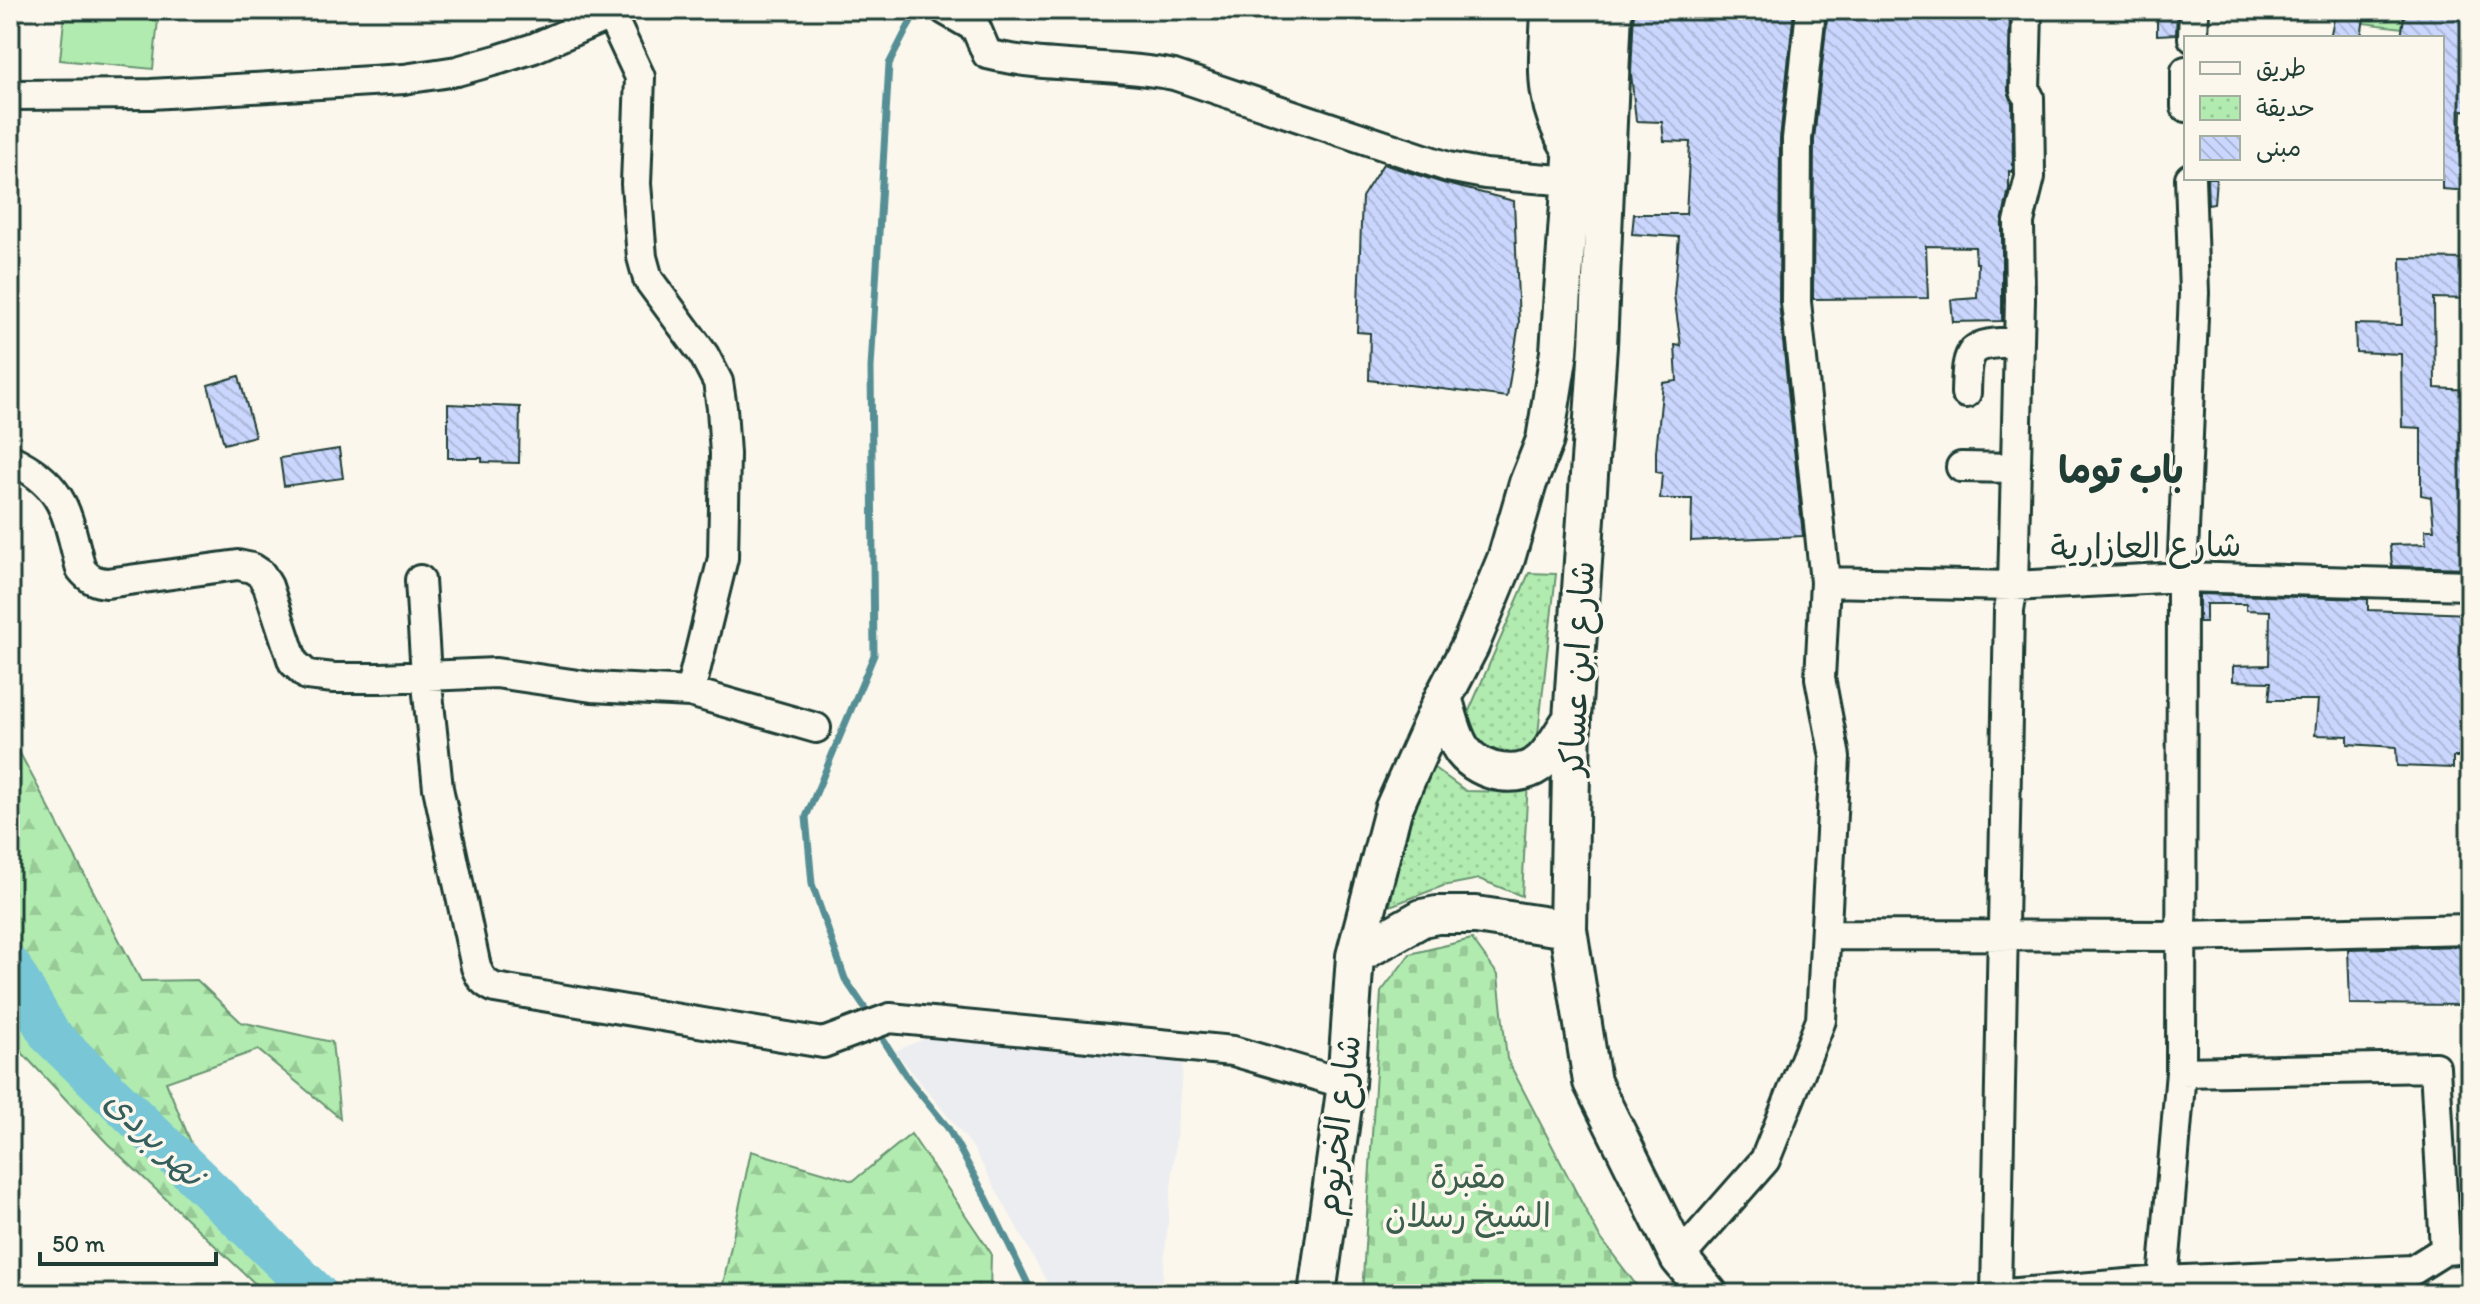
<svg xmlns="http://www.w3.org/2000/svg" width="2480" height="1304" viewBox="0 0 2480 1304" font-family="Itim,'Playpen Sans Arabic',sans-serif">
  <defs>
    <pattern id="forest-firs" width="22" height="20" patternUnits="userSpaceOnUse" patternTransform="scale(2)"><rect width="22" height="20" fill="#b1ebaf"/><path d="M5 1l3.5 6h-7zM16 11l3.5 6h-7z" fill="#98ca97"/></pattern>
    <pattern id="cemetery-stones" width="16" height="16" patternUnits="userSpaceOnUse" patternTransform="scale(2)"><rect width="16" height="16" fill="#b1ebaf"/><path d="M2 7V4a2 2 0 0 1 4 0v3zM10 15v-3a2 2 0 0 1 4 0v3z" fill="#98ca97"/></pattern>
    <pattern id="park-dots" width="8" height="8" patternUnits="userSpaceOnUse" patternTransform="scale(2)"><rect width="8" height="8" fill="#b1ebaf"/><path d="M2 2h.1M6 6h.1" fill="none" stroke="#98ca97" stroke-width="1.8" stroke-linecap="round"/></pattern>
    <pattern id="building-back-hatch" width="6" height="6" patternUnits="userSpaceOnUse" patternTransform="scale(2)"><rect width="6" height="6" fill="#cad6fd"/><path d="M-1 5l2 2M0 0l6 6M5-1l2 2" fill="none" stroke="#adb9d9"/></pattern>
  </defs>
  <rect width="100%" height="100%" fill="#fbf7ec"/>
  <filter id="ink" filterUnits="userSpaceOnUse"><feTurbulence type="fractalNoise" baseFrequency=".0125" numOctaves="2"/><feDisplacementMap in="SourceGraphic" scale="16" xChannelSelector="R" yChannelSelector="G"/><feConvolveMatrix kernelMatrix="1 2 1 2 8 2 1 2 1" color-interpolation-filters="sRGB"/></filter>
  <g filter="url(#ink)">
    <!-- built -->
    <path fill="#ecedf1" d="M931,1036L1184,1053L1161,1294H1064L1048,1284L972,1146L895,1051Z"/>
    <!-- green -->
    <path fill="#b1ebaf" stroke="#689472" stroke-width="2" d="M65,10H159L153,69L60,60Z"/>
    <!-- forest -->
    <path fill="url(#forest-firs)" stroke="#689472" stroke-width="2" d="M14,742L141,981L197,980L241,1022L332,1042L340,1118L258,1050L166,1082L199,1162L271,1224L336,1294H266L107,1143L10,1040V743Z
      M911,1134L991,1253L990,1294H721L751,1151L853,1181Z"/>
    <!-- cemetery -->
    <path fill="url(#cemetery-stones)" stroke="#689472" stroke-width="2" d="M1472,939L1498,975L1507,1059L1599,1236L1643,1294H1362L1381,992L1410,954Z"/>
    <!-- park -->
    <path fill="url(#park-dots)" stroke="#689472" stroke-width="2" d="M2365,10H2405L2402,28L2363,23Z
      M1529,573L1556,574L1537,743L1514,754L1480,745L1462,727Z
      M1419,757L1466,791L1510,792L1528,780L1522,896L1479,879L1443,886L1390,906Z"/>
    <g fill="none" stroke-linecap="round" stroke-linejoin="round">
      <!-- stream -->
      <path stroke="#548f95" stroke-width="7" d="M864,1007L845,979L812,884L806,817L874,655L871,368L889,64L913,17
        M884,1041L909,1080L948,1128L987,1199L1028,1284L1037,1294"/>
      <!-- river -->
      <path stroke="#78c6d6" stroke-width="42" d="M10,966L50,1035L317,1294"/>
    </g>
    <!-- building -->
    <path fill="url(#building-back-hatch)" stroke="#1f3d34" stroke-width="2" d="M1634,10H1794L1780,139L1779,302L1803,536L1691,541L1692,499H1660L1662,473L1656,472V452L1663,383L1677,381L1675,345L1681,346L1674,295L1679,237L1632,234L1634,214H1686L1690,142L1664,141L1662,122L1636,121L1631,73Z
      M1828,10H2010L2008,91L2012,102L2013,172L2009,171V189L2002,222V321L1953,322L1951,300L1977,298L1978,263H1976L1975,247L1926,246L1928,298L1813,299L1814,140Z
      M2157,10H2177L2176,34L2157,35Z
      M2336,10H2365L2361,38H2330Z
      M2405,10H2470V111L2462,110L2460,158H2470V191L2442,189V38H2401Z
      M1383,164L1443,183L1514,201L1519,323L1507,397L1369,380L1370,333L1357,332L1362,197Z
      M2207,178H2216L2214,204L2208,205Z
      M2401,258L2470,259V299L2434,298L2435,388L2470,390V568L2392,566L2390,545L2426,544L2425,530H2434L2431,497L2421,495V428L2402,427L2401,354L2356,352L2355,324L2402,325Z
      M239,376L255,436L224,444L208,385Z
      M448,404L520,407L519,463L482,462V458H448Z
      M339,449L343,478L284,486L280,458Z
      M2199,594L2368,599V610L2470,614V757H2453V768L2397,766L2396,747L2348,744V736L2315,735L2318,700H2269L2271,682L2233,681V666L2269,665L2270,611L2246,610V604H2206V622H2199Z
      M2464,946L2466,1005L2350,1004L2348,949Z"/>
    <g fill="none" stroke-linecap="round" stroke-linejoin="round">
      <defs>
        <path id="minor" d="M945,10L976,28L987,54C1048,69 1112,63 1174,75L1448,167L1485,174L1572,181
          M610,13L640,77L636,184L642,257L648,279L704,355L718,382L722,408L725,454L723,558L690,692
          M2193,38L2194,10
          M2186,71V107
          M10,95L151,94L404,79L457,71L500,59L534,48L621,10
          M1966,393C1967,346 1969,344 2017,342
          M10,459C67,486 66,514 81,569C89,579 95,582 107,583L238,565L252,568L261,574L268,586L293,662L307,675L334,678H381L496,673L592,687L690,692L816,728
          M1961,467L2016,468
          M420,580L426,675L438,788L476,967C480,978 484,983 495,988L823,1043L890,1018L1233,1051L1346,1084
          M1825,582L2013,586L2182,577L2470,585
          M1827,935L2182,936L2470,929
          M2181,1072L2435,1067L2445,1250
          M1679,1258L1765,1160L1821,1020L1835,757L1820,678L1825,582L1796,302L1797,139L1811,10
          M2163,1281L2181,1072L2182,577L2194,293L2190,178
          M1996,1294L2009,610L2013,586L2020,300L2019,222L2030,177L2029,97L2025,91L2027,10
          M2005,1294L2163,1281L2413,1270L2445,1250L2470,1248"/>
        <path id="major" d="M1550,10C1548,67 1541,100 1572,151
          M1613,10L1598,346L1572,719L1568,929L1592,1082L1679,1258L1709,1294
          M1443,698C1449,715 1452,736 1463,751C1481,774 1520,781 1542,761C1554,750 1562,732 1572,719
          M1355,956L1422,918L1437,915H1476L1568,929
          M1317,1294L1346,1084L1355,956L1393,810L1443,698L1470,646L1506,559L1528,483L1545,440L1559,352L1582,10"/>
      </defs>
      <!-- minor casing -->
      <use href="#minor" stroke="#1f3d34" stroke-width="34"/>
      <!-- major casing -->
      <use href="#major" stroke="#1f3d34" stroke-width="42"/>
      <!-- minor -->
      <use href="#minor" stroke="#fbf7ec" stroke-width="28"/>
      <!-- major -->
      <use href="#major" stroke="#fbf7ec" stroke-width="36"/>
    </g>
  </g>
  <g text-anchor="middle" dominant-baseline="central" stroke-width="7" stroke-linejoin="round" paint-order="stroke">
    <!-- street labels -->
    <g font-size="34" fill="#1f3d34" stroke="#fbf7ec">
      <text transform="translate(2146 546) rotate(-1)">شارع العازارية</text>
      <text transform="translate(1577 668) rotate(-87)">شارع ابن عساكر</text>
      <text transform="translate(1338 1125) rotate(-83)">شارع الخرتوم</text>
    </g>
    <!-- park labels -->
    <g font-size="34" fill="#3c604d" stroke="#fbf7ec">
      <text x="1468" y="1176">مقبرة<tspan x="1468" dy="39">الشيخ رسلان</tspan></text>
    </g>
    <!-- water labels -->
    <g font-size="36" font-style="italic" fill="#355f5c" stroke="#fbf7ec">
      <text transform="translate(155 1137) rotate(44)">نهر بردى</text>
    </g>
    <!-- quarter labels -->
    <g font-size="38" font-weight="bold" fill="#1f3d34" stroke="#fbf7ec">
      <text x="2121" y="470">باب توما</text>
    </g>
  </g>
  <!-- margin -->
  <rect width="2480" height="1304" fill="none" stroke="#fbf7ec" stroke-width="40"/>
  <rect x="20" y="20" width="2440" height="1264" fill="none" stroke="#1f3d34" stroke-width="3" filter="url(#ink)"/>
  <!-- legend -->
  <rect x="2184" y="36" width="260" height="144" fill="#fbf7ec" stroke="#a3ada2" stroke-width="2"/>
  <rect x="2200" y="62" width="40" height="12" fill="#fbf7ec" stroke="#a3ada2" stroke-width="2"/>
  <text x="2256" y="76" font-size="24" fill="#1f3d34">طريق</text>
  <rect x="2200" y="96" width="40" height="24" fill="url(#park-dots)" stroke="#a3ada2" stroke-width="2"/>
  <text x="2256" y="116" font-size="24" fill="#1f3d34">حديقة</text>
  <rect x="2200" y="136" width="40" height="24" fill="url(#building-back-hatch)" stroke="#a3ada2" stroke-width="2"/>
  <text x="2256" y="156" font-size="24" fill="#1f3d34">مبنى</text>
  <!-- scale -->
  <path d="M40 1252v12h176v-12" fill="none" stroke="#1f3d34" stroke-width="4"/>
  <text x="52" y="1252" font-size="24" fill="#1f3d34" stroke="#fbf7ec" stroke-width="6" paint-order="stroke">50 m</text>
</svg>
